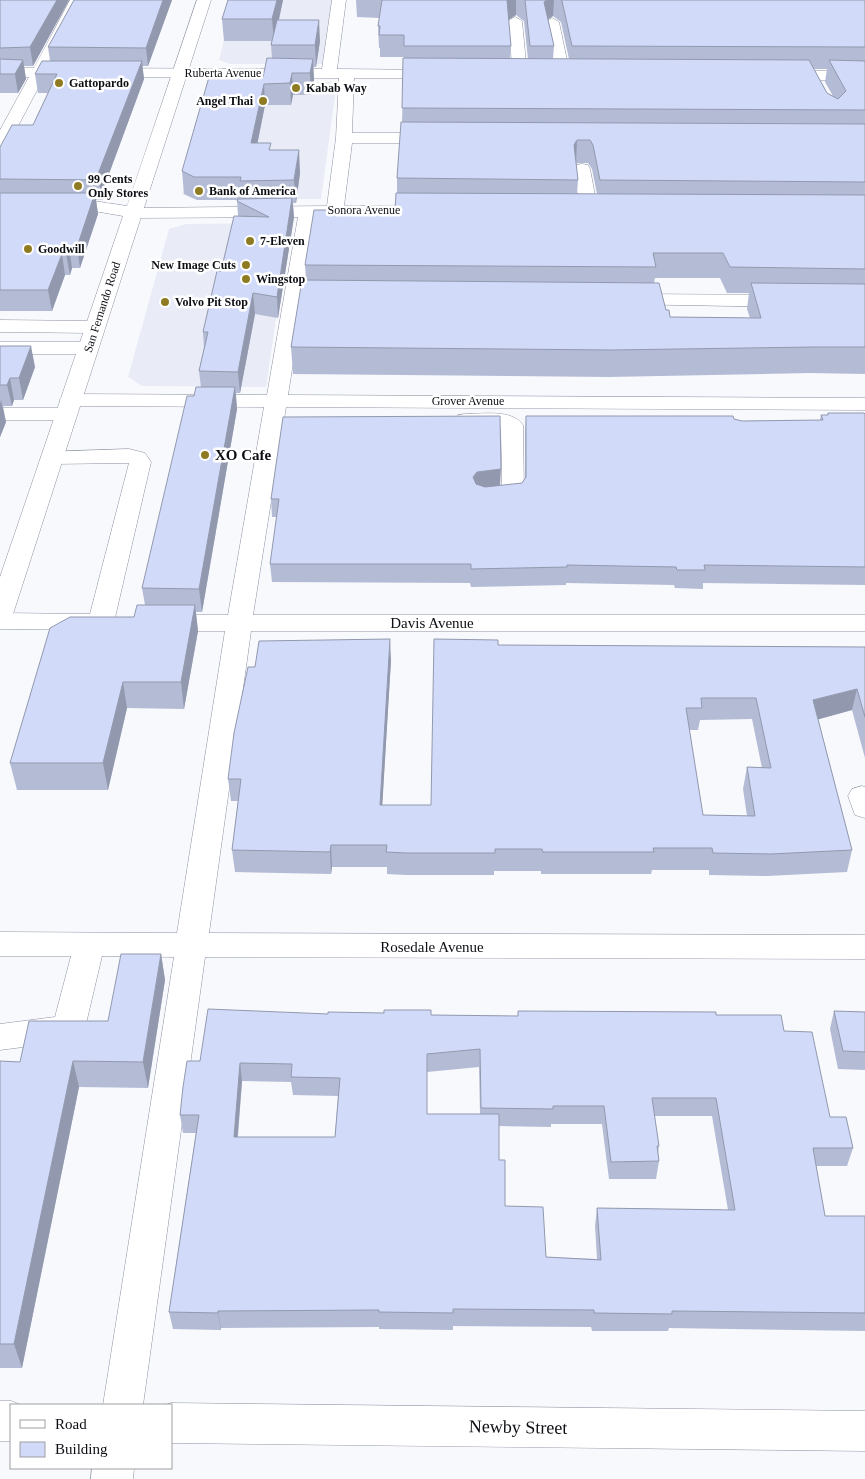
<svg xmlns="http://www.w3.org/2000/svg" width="865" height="1479" viewBox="0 0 865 1479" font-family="'Times New Roman',serif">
  <rect width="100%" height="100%" fill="#f8f9fd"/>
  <!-- built -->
  <path fill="#e9ecf6" d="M234,0H332L326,64H230L219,60Z
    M226,82H337L321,199H193L182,194L210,86Z
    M290,223L266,387L142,386L128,377L169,229L186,224Z"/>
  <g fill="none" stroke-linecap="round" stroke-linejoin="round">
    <defs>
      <path id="minor" d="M70,0H84L48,68L322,69L332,0H346L337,69L441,70L448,74L441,78H354L352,133H436L444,138L436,143H352L344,206L431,205L437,206L440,210L437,214L431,215L316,216L288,395L865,398V410L286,407L253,615H865V631H251L209,933L865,935V959L205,957L143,1405H103L174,957L102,956L85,1028L81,1037L69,1041L0,1050V1024L55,1017L71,956H0V932L177,933L225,631H159L150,629L146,623L150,617L159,615H228L264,407L70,406L63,404L59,400L63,396L70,394L267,395L298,217L134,218L128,217L125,213L128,209L134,208L327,206L336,138L339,78L44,77L8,145L0,150V130L29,77L0,76V68H34Z
        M515,17L522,21L527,74L520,78L513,74L508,21Z
        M552,18L559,22L570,75L563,79L556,75L545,22Z
        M781,71H865V81L776,79L773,76Z
        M582,164L588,165L590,169L598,211L595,215H583L580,211L574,169L576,165Z
        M627,294L786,295L793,297L796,301L793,305L786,307L620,304L617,300L620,296Z
        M0,320L95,321L102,323L105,327L102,331L95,333L0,332Z
        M0,342H88L95,344L98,348L95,352L88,354H0Z
        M0,408H65L73,409L76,414L73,419L65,420H0Z
        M466,414C483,414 512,409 523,425L524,494L521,499L485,503L477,501L474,496L477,491L502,488L501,428L458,425L455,420L458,415Z
        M129,449L145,453L151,462L114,622L110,628L101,630L0,629V613L90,614L129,463L52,464L44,462L41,457L44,452Z
        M862,786L865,787V818L855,815L848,796L852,789Z
        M0,1401H11L21,1405H11V1441H0Z
        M171,1403L865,1411V1451L171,1443V1405H166Z
        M92,1468H134L133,1479H91Z"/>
      <path id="major" d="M197,0H211L13,614L9,619L0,622V577L123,216L94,211H0V201H94L127,206Z"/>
    </defs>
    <!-- minor casing -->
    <use href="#minor" stroke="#8d91a2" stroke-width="1"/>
    <!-- major casing -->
    <use href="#major" stroke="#8d91a2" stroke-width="1"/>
    <!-- minor -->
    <use href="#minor" fill="#fff" fill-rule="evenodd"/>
    <!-- major -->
    <use href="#major" fill="#fff" fill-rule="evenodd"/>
  </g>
  <!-- wall -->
  <path fill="#b4bbd5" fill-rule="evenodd" d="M0,0H69L33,66H24L26,79L18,93H0Z
    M172,0L148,66H142L144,79L103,190L104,197L102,200H96L98,214L80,268H72L70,275H65L52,311H0V147L33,125L48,93H38L35,74L50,61L48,47Z
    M228,0H283L279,20L320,41L316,67H313L314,80L311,95H293L291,105H265L257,143L271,150L300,173L296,203H293L294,217L278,318L255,314L240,393H236L237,409L202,612H196L198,631L184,709L127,708L108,790H17L10,763L145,605L142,588L194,396L201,387L199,371L204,349L203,332L238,216L237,200H197L184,194L182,171L263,77L272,58L271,45L272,41H224L222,19Z
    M356,0H865V374L810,373L609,377L293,374L291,347L306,280L305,265L395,210L397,193V178L402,122L404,57H380V48H379L378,26L380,18L357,17ZM516,15L524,21L528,59H510L511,46L508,20ZM553,16L561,22L569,59H553L554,46L548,19ZM814,69H827L825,82L833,96L827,93ZM576,163H588L592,169L597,194H577L578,180ZM655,278H720L727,293H749L747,309L750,318L670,317L666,310L654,283Z
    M0,346L35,367L23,400H14L12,406H3L6,422L0,437Z
    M828,413L865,414V585L703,583V589L675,588L674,585L566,583V585L471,587L470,583L272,582L270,564L277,517H272L271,499L500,486L522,483L525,479V434L526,416L734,419L742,421L820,420L821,415H827Z
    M498,645L865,647V758L852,710L818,719L852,850L847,872L767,876L709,875V870H652L651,874H541V871H494V875H406L387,874V867H332L331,874L235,872L232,850L238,801H231L228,779L391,660L382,805H431ZM752,719L762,768L747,767L743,789L747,816L703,815L689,730H698L700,720Z
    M161,954L165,980L148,1088L79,1087L22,1368H0V1061L20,1062L108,1021Z
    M865,1010V1070L838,1069L830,1029L834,1011L865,1012Z
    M328,1014L431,1015L518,1016L716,1015L784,1031L830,1117L853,1148L847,1166H816L825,1216H865V1331L669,1328L668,1331H592L591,1327L453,1326V1330L379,1329V1327L221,1328V1330L173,1329L169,1312L196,1133H183L180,1115L200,1061ZM479,1067L480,1114H427V1072ZM242,1081L291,1082L293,1095L338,1096L335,1137H238ZM654,1116H712L728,1210L597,1208L595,1226L597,1259L546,1257L505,1206L499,1160V1126L551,1127V1124H602L609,1179H656L659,1161L658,1153L659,1146Z"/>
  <!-- shaded-wall -->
  <path fill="#9299ae" d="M57,0H69L33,66L30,47Z
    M163,0H172L148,66L146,48Z
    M277,0H283L274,41L272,19Z
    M507,0H516V15L506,21Z
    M547,0H554L553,16L543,22L544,2Z
    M319,20L320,41L316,67L315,45Z
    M313,59L314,80L311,95L310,73Z
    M23,60L26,79L18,93L15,74Z
    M142,61L144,79L103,190L104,197L102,200L98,174Z
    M292,73L293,95L291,105L290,83Z
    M264,84L265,105L253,166L251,143Z
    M577,140L576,163L574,145Z
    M299,150L300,173L296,203L294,180Z
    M95,193L98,214L80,268L77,247Z
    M292,198L294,217L278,318L277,297Z
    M69,247L72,268L70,275L66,254Z
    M62,254L65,275L52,311L48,290Z
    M253,293L255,314L240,393L238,372Z
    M31,346L35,367L23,400L19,378Z
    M10,378L14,400L12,406L7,385Z
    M235,387L237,409L202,612L199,589Z
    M1,400L6,422L0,437V404Z
    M501,469L500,486L477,489L473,477L477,472Z
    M195,605L198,631L184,709L181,682Z
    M390,639L391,660L381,827L380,805Z
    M123,682L127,708L108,790L103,763Z
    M857,689L852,710L809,722L813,700Z
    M331,845L332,867L331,874L330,852Z
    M161,954L165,980L148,1088L143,1062Z
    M73,1061L79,1087L22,1368L14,1344Z
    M240,1063L242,1081L236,1154L234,1137Z
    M218,1311L221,1328V1330L218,1313Z"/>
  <!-- building -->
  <path fill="#d1daf8" stroke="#9299ae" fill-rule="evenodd" d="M0,0H57L30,47L0,48Z
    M74,0H163L146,48L48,47Z
    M228,0H277L272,19H222Z
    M382,0H507L511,46H404V35H379L380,26H378Z
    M525,0H547L544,2L554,46H530Z
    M561,0H865V47L572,46L562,1Z
    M277,20H319L315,45H271Z
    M267,58L313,59L310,73H292L290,83L264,84L251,143H271L269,150H299L294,180L240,181L241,177H194L182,171L209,77H263Z
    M403,58L809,60L827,93L838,99L846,91L829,60L865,61V110L402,108Z
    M0,59L23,60L15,74H0Z
    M42,61H142L98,174L101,177L100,180L0,179V147L12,125H33L57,74H35Z
    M401,122L865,124V182L600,180L593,145L590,140H577L574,145L578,180L397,178Z
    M0,193H95L77,247H69L66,254H62L48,290H0Z
    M396,193L865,195V269L730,267L723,253H653L656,267L305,265L314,210H395Z
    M292,198L277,297L253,293L238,372L199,371L208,332H203L217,271H221L234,216L269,217L237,201L238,199Z
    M302,280L659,283L666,310H669L670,317L761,318L751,283L865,284V347H814L611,350L291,347Z
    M0,346H31L19,378H10L7,385H0Z
    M196,387H235L199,589L142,588L187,396H194Z
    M828,413H864L865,414V567L704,565L705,570H677L676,567L567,565V567L471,569V564H270L279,499H271L283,417L500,416L501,469L477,472L473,477L476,484L485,487L522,483L526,477V416H733L734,419L742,421L823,420L821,415H828Z
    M137,605H195L181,682H123L103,763H10L50,628L70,617H134Z
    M390,639L380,805H431L434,639L498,640V645L865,647V717L857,689L813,700L852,850L771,854L713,853L712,848H653L654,852H543L542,849H495V853H406L386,852L387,845H331L330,852L232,850L241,779H228L234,733L248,667H255L259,641ZM701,698H756L771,768L747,767L755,816L703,815L686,708H702Z
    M121,954H161L143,1062L73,1061L14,1344H0V1061L20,1062L29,1021H108Z
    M208,1009L328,1014V1012L384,1013V1010H431V1015L518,1016V1011L716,1012V1015H781L784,1031L812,1032L830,1117H846L853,1148H813L825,1216H865V1313L672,1311V1314L594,1313V1310L453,1309V1313L379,1312V1310L218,1311V1313L169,1312L199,1115H180L183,1087L187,1061H200ZM480,1049L481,1108L553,1109V1106H604L611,1162L659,1161L657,1146H659L652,1098H716L735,1210L597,1208L601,1260L546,1257L543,1207L505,1206V1160H499V1114H427V1054ZM240,1063L292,1064L291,1077L340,1078L335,1137H234Z
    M834,1011L865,1012V1052L843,1051Z"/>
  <!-- markers -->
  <g fill="#8f7c22" stroke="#fff" stroke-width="2">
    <circle cx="59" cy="83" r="5"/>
    <circle cx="296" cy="88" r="5"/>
    <circle cx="263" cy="101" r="5"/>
    <circle cx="78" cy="186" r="5"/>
    <circle cx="199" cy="191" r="5"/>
    <circle cx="250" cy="241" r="5"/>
    <circle cx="28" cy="249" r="5"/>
    <circle cx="246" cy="265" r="5"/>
    <circle cx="246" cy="279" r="5"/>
    <circle cx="165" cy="302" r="5"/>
    <circle cx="205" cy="455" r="5"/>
  </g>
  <g text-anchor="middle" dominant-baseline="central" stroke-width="5" stroke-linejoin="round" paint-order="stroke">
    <!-- far-street labels -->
    <g font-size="12" fill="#0c0e13" stroke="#fff">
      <text x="223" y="73">Ruberta Avenue</text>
      <text x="364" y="210">Sonora Avenue</text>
      <text transform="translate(102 307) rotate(-72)">San Fernando Road</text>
      <text x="468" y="401">Grover Avenue</text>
    </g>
    <!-- far-poi labels -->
    <g font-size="12" font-weight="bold" fill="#0c0e13" stroke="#fff" text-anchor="start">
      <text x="69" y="83">Gattopardo</text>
      <text x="306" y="88">Kabab Way</text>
      <text x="253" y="101" text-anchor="end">Angel Thai</text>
      <text x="88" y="179">99 Cents<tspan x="88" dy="14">Only Stores</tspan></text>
      <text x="209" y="191">Bank of America</text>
      <text x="260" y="241">7-Eleven</text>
      <text x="38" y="249">Goodwill</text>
      <text x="236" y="265" text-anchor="end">New Image Cuts</text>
      <text x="256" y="279">Wingstop</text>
      <text x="175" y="302">Volvo Pit Stop</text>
    </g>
    <!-- poi labels -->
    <g font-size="15" font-weight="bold" fill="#0c0e13" stroke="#fff" text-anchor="start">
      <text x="215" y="455">XO Cafe</text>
    </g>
    <!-- street labels -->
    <g font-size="15" fill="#0c0e13" stroke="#fff">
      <text x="432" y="623">Davis Avenue</text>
      <text x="432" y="947">Rosedale Avenue</text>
    </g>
    <!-- near-street labels -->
    <g font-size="18" fill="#0c0e13" stroke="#fff">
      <text transform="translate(518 1427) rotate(1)">Newby Street</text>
    </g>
  </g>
  <!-- legend -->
  <rect x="10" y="1404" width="162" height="65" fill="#ffffff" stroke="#9e9fa1"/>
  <rect x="20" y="1420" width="25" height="8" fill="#ffffff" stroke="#9e9fa1"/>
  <text x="55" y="1429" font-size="15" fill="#0c0e13">Road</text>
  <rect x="20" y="1442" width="25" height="15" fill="#d1daf8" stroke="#9e9fa1"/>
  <text x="55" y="1454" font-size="15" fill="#0c0e13">Building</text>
</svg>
